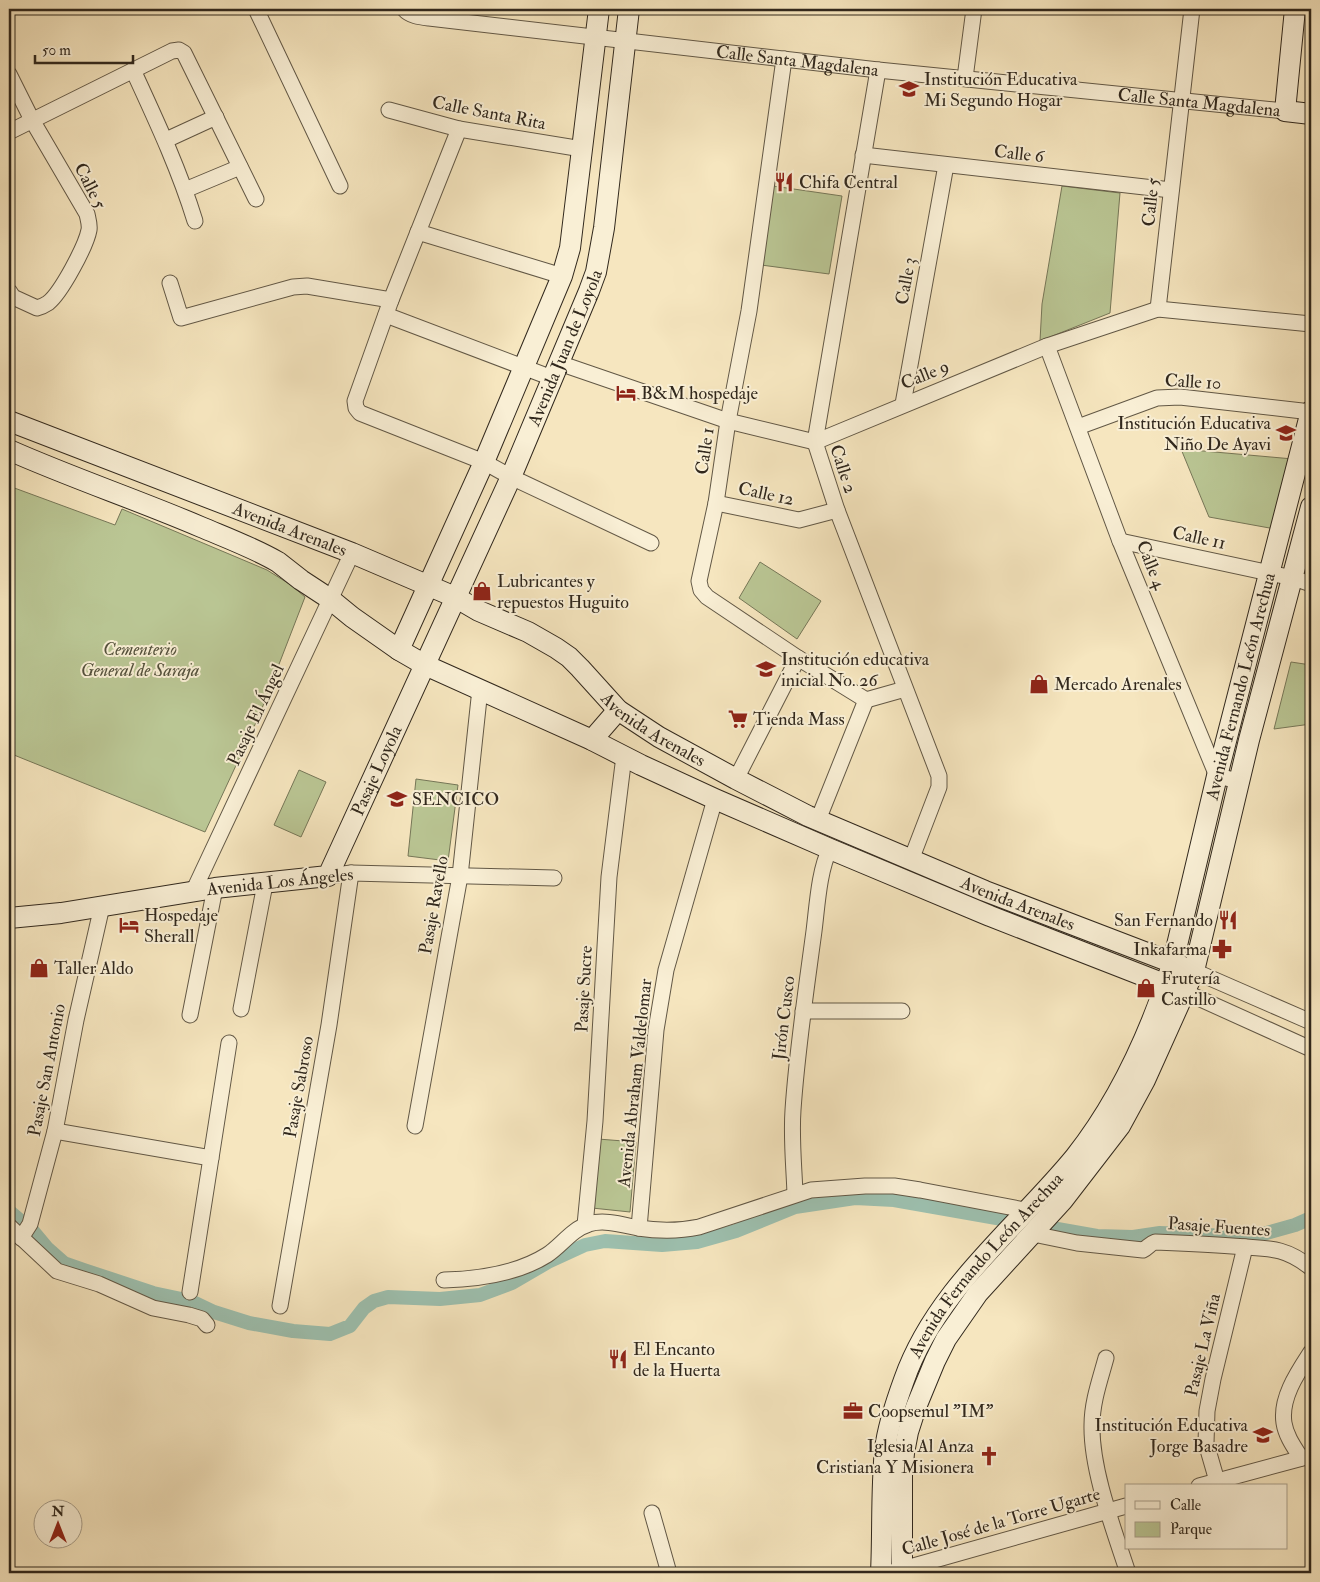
<svg xmlns="http://www.w3.org/2000/svg" width="1320" height="1582" viewBox="0 0 1320 1582" font-family="'IM FELL Double Pica',serif">
  <rect width="100%" height="100%" fill="#f6e6bf"/>
  <filter id="stains"><feTurbulence type="fractalNoise" baseFrequency=".004" numOctaves="4"/><feColorMatrix values="0 0 0 0 .2 0 0 0 0 .09 0 0 0 0 .02 0 0 0 .5 -.17"/></filter>
  <radialGradient id="worn" r=".72"><stop offset=".6" stop-color="#630" stop-opacity="0"/><stop offset="1" stop-color="#630" stop-opacity=".3"/></radialGradient>
  <!-- green -->
  <path fill="#bac694" stroke="#767758" d="M773,186L842,196L829,274L761,265Z
    M1062,186L1120,193L1110,313L1040,341L1042,304Z
    M1181,449L1293,459L1275,529L1209,517Z
    M9,486L115,525L122,509L267,570L291,585L305,597L259,716L205,832L9,753Z
    M760,562L821,601L797,639L739,598Z
    M1291,662L1311,665V724L1274,729Z
    M299,770L326,782L301,837L274,825Z
    M416,779L458,785L448,861L408,856Z
    M598,1139L636,1142L630,1212L592,1208Z"/>
  <g fill="none" stroke-linecap="round" stroke-linejoin="round">
    <!-- canal -->
    <path stroke="#9dc0af" stroke-width="14" d="M9,1211L22,1222
      M32,1230L47,1248L64,1263L84,1270L153,1293L191,1301L214,1312L249,1323L293,1331L330,1334L350,1326L364,1308L374,1301L388,1297L440,1299L480,1295L512,1283L548,1262L585,1245L605,1241L662,1245L697,1242L736,1231L795,1207L855,1198L894,1200L1097,1236L1133,1237L1160,1233L1252,1237L1295,1225L1311,1218"/>
    <defs>
      <g id="street">
        <path d="M256,9L340,186"/>
        <path id="s1" d="M404,9C410,16 420,17 429,18L878,70L1285,111"/>
        <path d="M784,59L749,311L728,421L716,503L699,581L701,590L707,597L798,658L866,700L905,689"/>
        <path d="M133,70C156,120 179,169 195,221"/>
        <path d="M878,70L815,442L837,510L939,776V787L911,860"/>
        <path d="M9,74L32,120L87,214C88,219 90,225 89,230C86,246 61,293 48,303C45,305 41,307 37,308L13,297L9,291"/>
        <path d="M965,78L974,9"/>
        <path d="M389,110L459,129L582,149"/>
        <path d="M459,129L391,300L355,401L356,408L360,413L484,462L511,477L651,543"/>
        <path d="M9,132L172,51L179,50L184,53L256,199"/>
        <path d="M166,140L216,117"/>
        <path d="M863,155L1171,190"/>
        <path d="M185,190L240,167"/>
        <path d="M418,232L562,276"/>
        <path d="M170,283L181,318L293,287L307,286L391,300"/>
        <path d="M1158,309L1192,9"/>
        <path d="M386,315L552,378"/>
        <path d="M1047,346L1120,541L1217,776L1239,781"/>
        <path d="M559,363L728,421L815,442L1047,346L1158,309L1311,324"/>
        <path d="M903,404L946,165"/>
        <path d="M1078,427L1157,398L1180,397L1311,412"/>
        <path d="M716,503L799,520L837,510"/>
        <path d="M1120,541L1293,578L1311,584"/>
        <path d="M736,779L798,658"/>
        <path d="M818,820L866,700"/>
        <path d="M328,876L351,873L554,878"/>
        <path d="M193,892L352,553"/>
        <path d="M1194,971L1311,1022"/>
        <path d="M1185,992L1311,1049"/>
        <path d="M241,1009L265,884"/>
        <path d="M803,1011H902"/>
        <path d="M190,1015L215,888"/>
        <path d="M415,1126L460,876L480,689"/>
        <path d="M55,1131L211,1158"/>
        <path d="M795,1194C794,1166 791,1138 793,1110C797,1050 806,991 814,931C817,908 819,869 830,849"/>
        <path d="M585,1225L595,1121L609,877L624,756"/>
        <path d="M9,1226L57,1271L99,1284L153,1308L189,1315L202,1319L207,1325"/>
        <path d="M639,1228L656,1030L666,970L715,799"/>
        <path d="M1033,1234L1077,1243L1143,1250C1148,1248 1149,1244 1155,1242C1181,1243 1206,1244 1232,1246C1265,1249 1283,1245 1311,1268"/>
        <path d="M21,1238L30,1224L55,1131L76,1020L102,906"/>
        <path d="M444,1280C479,1279 517,1274 547,1255C561,1246 572,1229 589,1224C604,1219 623,1225 638,1228C658,1231 680,1231 699,1227L811,1190L865,1186H894L920,1190L1025,1210"/>
        <path d="M190,1292L229,1043"/>
        <path d="M280,1306L329,1025L351,873"/>
        <path d="M1106,1358C1100,1380 1092,1402 1092,1425C1091,1470 1114,1530 1128,1573"/>
        <path d="M1301,1458C1294,1447 1286,1436 1284,1423C1280,1398 1298,1372 1311,1352"/>
        <path d="M1217,1481L1206,1443L1207,1411L1213,1379L1245,1247"/>
        <path d="M1199,1486L1310,1456"/>
        <path d="M652,1513L669,1573"/>
        <path d="M892,1572L1126,1506"/>
      </g>
      <g id="secondary">
        <path d="M1295,9L1285,111L1311,114"/>
        <path id="s2" d="M9,421L352,553L455,597L479,611L528,632L556,648L569,657L580,668L618,710L659,737L736,779L808,816L985,891L1194,971"/>
        <path d="M9,450C72,478 138,500 201,527C227,538 254,548 278,562L301,580L330,599L352,617L399,650L425,665L592,740L641,765L715,799L830,849L990,916L1185,992"/>
        <path d="M399,650L484,462L562,276L570,248L599,9"/>
        <path d="M592,740L618,710"/>
        <path id="s3" d="M9,918L61,913L215,888L328,876L511,477L589,291L596,272L604,228L629,9"/>
        <path id="s4" d="M881,1573C883,1532 881,1490 885,1449C888,1425 896,1402 904,1380C936,1289 1016,1229 1075,1157C1120,1100 1151,1031 1173,962L1217,776L1311,411"/>
        <path d="M902,1573V1475L904,1453L908,1432L916,1407L935,1361L946,1339L978,1293L1063,1200L1120,1126L1145,1080L1194,971L1249,740L1311,507"/>
      </g>
    </defs>
    <!-- street casing -->
    <use href="#street" stroke="#625846" stroke-width="17"/>
    <!-- secondary casing -->
    <use href="#secondary" stroke="#31281d" stroke-width="22"/>
    <!-- street -->
    <use href="#street" stroke="#f9efd5" stroke-width="15"/>
    <!-- secondary -->
    <use href="#secondary" stroke="#f9efd5" stroke-width="20"/>
  </g>
  <!-- icons -->
  <defs>
    <symbol id="school-bare" viewBox="-9 -9 18 18"><path d="M0-5L7-2L0 1L-7-2ZM-4 1L0 2.5L4 1V4Q0 6-4 4Z" fill="#8f2418" stroke="#f9efd5" stroke-width="2.5" paint-order="stroke"/></symbol>
    <symbol id="restaurant-bare" viewBox="-9 -9 18 18"><path d="M-5-6h1v4h1v-4h1v4h1v-4h1v5L-1.5 .5V6h-2V.5L-5-1ZM5-6V6H3V1.5H1.5Q1.5-4 5-6Z" fill="#8f2418" stroke="#f9efd5" stroke-width="2.5" paint-order="stroke"/></symbol>
    <symbol id="hotel-bare" viewBox="-9 -9 18 18"><path d="M-6-4.5h1.5V1H6V5H4.5V3h-9V5H-6ZM-4 0a1.8 1.8 0 1 1 3.6 0ZM.5 0V-2.5h3Q6-2.5 6 0Z" fill="#8f2418" stroke="#f9efd5" stroke-width="2.5" paint-order="stroke"/></symbol>
    <symbol id="shop-bare" viewBox="-9 -9 18 18"><path d="M-5-2.5h2.3a2.7 3.5 0 0 1 5.4 0H5L5.5 6h-11ZM-1.5-2.5h3a1.5 2.3 0 0 0-3 0Z" fill="#8f2418" stroke="#f9efd5" stroke-width="2.5" paint-order="stroke"/></symbol>
    <symbol id="supermarket-bare" viewBox="-9 -9 18 18"><path d="M-6-5.5h2.5l.6 2H6L4.5 2H-2.5L-4.4-4H-6ZM-1.5 3.2a1.3 1.3 0 1 0 .1 0ZM3 3.2a1.3 1.3 0 1 0 .1 0Z" fill="#8f2418" stroke="#f9efd5" stroke-width="2.5" paint-order="stroke"/></symbol>
    <symbol id="university-bare" viewBox="-9 -9 18 18"><path d="M0-5L7-2L0 1L-7-2ZM-4 1L0 2.5L4 1V4Q0 6-4 4Z" fill="#8f2418" stroke="#f9efd5" stroke-width="2.5" paint-order="stroke"/></symbol>
    <symbol id="pharmacy-bare" viewBox="-9 -9 18 18"><path d="M-2-6h4v4h4v4h-4v4h-4v-4h-4v-4h4Z" fill="#8f2418" stroke="#f9efd5" stroke-width="2.5" paint-order="stroke"/></symbol>
    <symbol id="office-bare" viewBox="-9 -9 18 18"><path d="M-6-3h4V-5.5h4V-3h4V5H-6ZM-1-4.5V-3h2v-1.5ZM-6 0V1H6V0Z" fill="#8f2418" stroke="#f9efd5" stroke-width="2.5" paint-order="stroke"/></symbol>
    <symbol id="church-bare" viewBox="-9 -9 18 18"><path d="M-1.2-6h2.4v3.5h3.3v2.4h-3.3V6h-2.4V-.1h-3.3v-2.4h3.3Z" fill="#8f2418" stroke="#f9efd5" stroke-width="2.5" paint-order="stroke"/></symbol>
  </defs>
  <g fill-rule="evenodd">
    <use href="#school-bare" x="895" y="75" width="28" height="28"/>
    <use href="#restaurant-bare" x="770" y="168" width="28" height="28"/>
    <use href="#hotel-bare" x="612" y="379" width="28" height="28"/>
    <use href="#school-bare" x="1272" y="419" width="28" height="28"/>
    <use href="#shop-bare" x="468" y="577" width="28" height="28"/>
    <use href="#school-bare" x="752" y="655" width="28" height="28"/>
    <use href="#shop-bare" x="1025" y="670" width="28" height="28"/>
    <use href="#supermarket-bare" x="724" y="705" width="28" height="28"/>
    <use href="#university-bare" x="383" y="785" width="28" height="28"/>
    <use href="#restaurant-bare" x="1214" y="906" width="28" height="28"/>
    <use href="#hotel-bare" x="115" y="911" width="28" height="28"/>
    <use href="#pharmacy-bare" x="1208" y="935" width="28" height="28"/>
    <use href="#shop-bare" x="25" y="954" width="28" height="28"/>
    <use href="#shop-bare" x="1132" y="974" width="28" height="28"/>
    <use href="#restaurant-bare" x="604" y="1345" width="28" height="28"/>
    <use href="#office-bare" x="839" y="1397" width="28" height="28"/>
    <use href="#school-bare" x="1249" y="1421" width="28" height="28"/>
    <use href="#church-bare" x="975" y="1442" width="28" height="28"/>
  </g>
  <g text-anchor="middle" dominant-baseline="central" stroke-width="4" stroke-linejoin="round" paint-order="stroke">
    <!-- street labels -->
    <g font-size="18" fill="#31281d" stroke="#f9efd5">
      <text stroke="none"><textPath href="#s1" startOffset="398">Calle Santa Magdalena</textPath></text>
      <text stroke="none"><textPath href="#s1" startOffset="802">Calle Santa Magdalena</textPath></text>
      <text transform="translate(489 113) rotate(11)">Calle Santa Rita</text>
      <text transform="translate(1019 154) rotate(6)">Calle 6</text>
      <text transform="translate(90 186) rotate(63)">Calle 5</text>
      <text transform="translate(1151 202) rotate(-84)">Calle 5</text>
      <text transform="translate(906 281) rotate(-80)">Calle 3</text>
      <text stroke="none"><textPath href="#s3" startOffset="901">Avenida Juan de Loyola</textPath></text>
      <text transform="translate(925 375) rotate(-22)">Calle 9</text>
      <text transform="translate(1193 382) rotate(3)">Calle 10</text>
      <text transform="translate(705 451) rotate(-82)">Calle 1</text>
      <text transform="translate(843 469) rotate(72)">Calle 2</text>
      <text transform="translate(766 494) rotate(12)">Calle 12</text>
      <text stroke="none"><textPath href="#s2" startOffset="301">Avenida Arenales</textPath></text>
      <text transform="translate(1199 538) rotate(12)">Calle 11</text>
      <text transform="translate(1151 565) rotate(68)">Calle 4</text>
      <text stroke="none"><textPath href="#s4" startOffset="982">Avenida Fernando León Arechua</textPath></text>
      <text transform="translate(256 715) rotate(-65)">Pasaje El Ángel</text>
      <text stroke="none"><textPath href="#s2" startOffset="721">Avenida Arenales</textPath></text>
      <text stroke="none"><textPath href="#s3" startOffset="438">Pasaje Loyola</textPath></text>
      <text transform="translate(280 882) rotate(-6)">Avenida Los Ángeles</text>
      <text stroke="none"><textPath href="#s2" startOffset="1126">Avenida Arenales</textPath></text>
      <text transform="translate(434 905) rotate(-80)">Pasaje Ravello</text>
      <text transform="translate(584 989) rotate(-87)">Pasaje Sucre</text>
      <text transform="translate(784 1018) rotate(-83)">Jirón Cusco</text>
      <text transform="translate(47 1070) rotate(-79)">Pasaje San Antonio</text>
      <text transform="translate(635 1083) rotate(-84)">Avenida Abraham Valdelomar</text>
      <text transform="translate(299 1087) rotate(-80)">Pasaje Sabroso</text>
      <text transform="translate(1219 1227) rotate(4)">Pasaje Fuentes</text>
      <text stroke="none"><textPath href="#s4" startOffset="338">Avenida Fernando León Arechua</textPath></text>
      <text transform="translate(1203 1345) rotate(-77)">Pasaje La Viña</text>
      <text transform="translate(1001 1522) rotate(-16)">Calle José de la Torre Ugarte</text>
    </g>
    <!-- poi labels -->
    <g font-size="18" fill="#31281d" stroke="#f9efd5" text-anchor="start">
      <text x="924" y="79">Institución Educativa<tspan x="924" dy="21">Mi Segundo Hogar</tspan></text>
      <text x="799" y="182">Chifa Central</text>
      <text x="641" y="393">B&amp;M hospedaje</text>
      <text x="1271" y="423" text-anchor="end">Institución Educativa<tspan x="1271" dy="21">Niño De Ayavi</tspan></text>
      <text x="497" y="581">Lubricantes y<tspan x="497" dy="21">repuestos Huguito</tspan></text>
      <text x="781" y="659">Institución educativa<tspan x="781" dy="21">inicial No. 26</tspan></text>
      <text x="1054" y="684">Mercado Arenales</text>
      <text x="753" y="719">Tienda Mass</text>
      <text x="412" y="799">SENCICO</text>
      <text x="144" y="915">Hospedaje<tspan x="144" dy="21">Sherall</tspan></text>
      <text x="1213" y="920" text-anchor="end">San Fernando</text>
      <text x="1207" y="949" text-anchor="end">Inkafarma</text>
      <text x="54" y="968">Taller Aldo</text>
      <text x="1161" y="978">Frutería<tspan x="1161" dy="21">Castillo</tspan></text>
      <text x="633" y="1349">El Encanto<tspan x="633" dy="21">de la Huerta</tspan></text>
      <text x="868" y="1411">Coopsemul "IM"</text>
      <text x="1248" y="1425" text-anchor="end">Institución Educativa<tspan x="1248" dy="21">Jorge Basadre</tspan></text>
      <text x="974" y="1446" text-anchor="end">Iglesia Al Anza<tspan x="974" dy="21">Cristiana Y Misionera</tspan></text>
    </g>
    <!-- park labels -->
    <g font-size="18" font-style="italic" fill="#53503b" stroke="#f9efd5">
      <text x="140" y="649">Cementerio<tspan x="140" dy="21">General de Saraja</tspan></text>
    </g>
  </g>
  <!-- margin -->
  <rect width="1320" height="1582" fill="none" stroke="#f6e6bf" stroke-width="30"/>
  <rect x="10" y="10" width="1300" height="1562" fill="none" stroke="#31281d" stroke-width="2.5"/>
  <rect x="15" y="15" width="1290" height="1552" fill="none" stroke="#31281d"/>
  <!-- legend -->
  <rect x="1125" y="1484" width="162" height="65" fill="#f9efd5" stroke="#a99f8b"/>
  <rect x="1135" y="1501" width="25" height="8" fill="#f9efd5" stroke="#a99f8b"/>
  <text x="1170" y="1510" font-size="15" fill="#31281d">Calle</text>
  <rect x="1135" y="1522" width="25" height="15" fill="#bac694" stroke="#a99f8b"/>
  <text x="1170" y="1534" font-size="15" fill="#31281d">Parque</text>
  <!-- north arrow -->
  <g transform="translate(58 1524)"><circle r="24" fill="#f9efd5" stroke="#a99f8b"/>
  <path d="M0-4L9 19L0 12L-9 19Z" fill="#8f2418"/>
  <text y="-8" font-size="14" font-weight="bold" text-anchor="middle" fill="#31281d">N</text>
  </g>
  <!-- scale -->
  <path d="M35 55v8h98v-8" fill="none" stroke="#31281d" stroke-width="2.5"/>
  <text x="42" y="55" font-size="15" fill="#31281d" stroke="#f9efd5" stroke-width="4" paint-order="stroke">50 m</text>
  <rect width="100%" height="100%" filter="url(#stains)"/>
  <rect width="100%" height="100%" fill="url(#worn)"/>
</svg>
